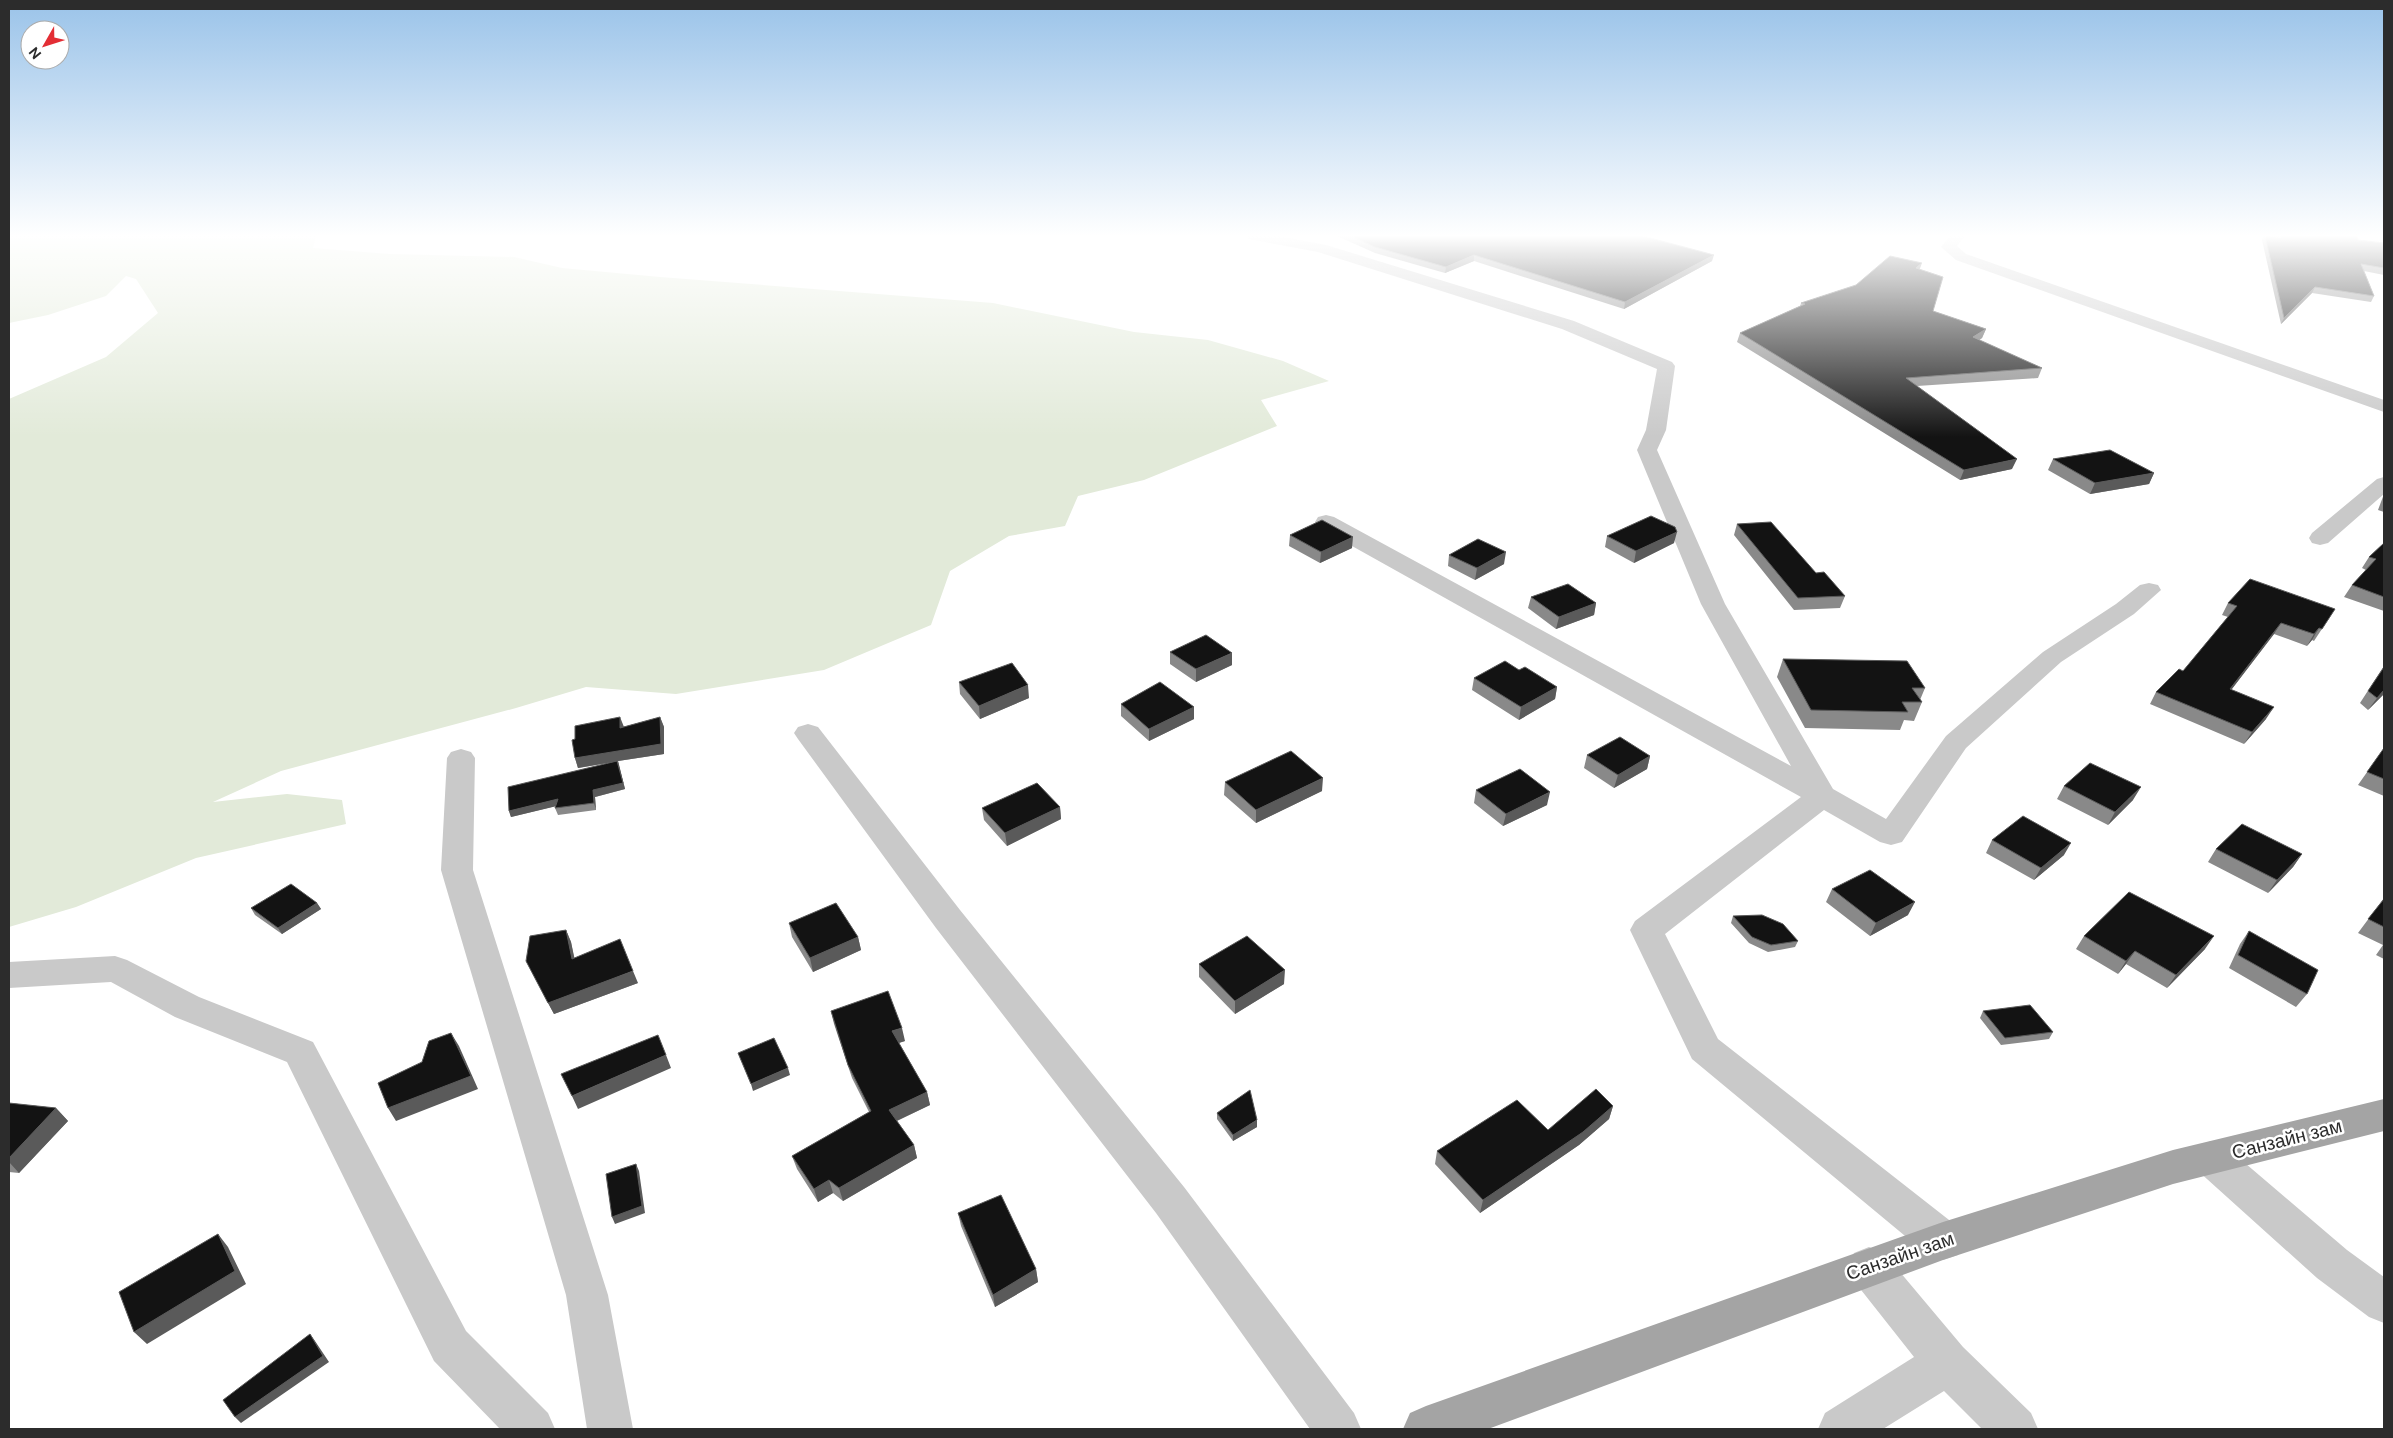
<svg xmlns="http://www.w3.org/2000/svg" width="2393" height="1438" viewBox="0 0 2393 1438" font-family="'DM Sans',sans-serif">
  <rect width="100%" height="100%" fill="#fff"/>
  <!-- green -->
  <path fill="#e2ead9" d="M9,236H316L313,248L390,254L514,257L562,268L660,277L993,303L1134,332L1208,340L1283,361L1329,381L1261,400L1277,426L1144,480L1078,496L1065,526L1009,536L950,571L931,625L824,670L676,694L586,687L516,708L281,771L213,802L287,794L342,800L346,824L196,858L76,907L9,927V399L106,357L158,313L136,279L126,276L106,296L48,315L9,323Z"/>
  <g fill="none" stroke-linecap="round" stroke-linejoin="round">
    <!-- minor -->
    <path fill="#c9c9c9" fill-rule="evenodd" d="M1247,236H1278L1326,245L1574,321L1672,362L1675,366L1666,430L1657,450L1725,604L1833,789L1886,819L1946,736L2043,652L2116,604L2140,585L2149,583L2158,585L2161,590L2134,614L2061,662L1966,748L1902,842L1891,845L1880,842L1824,810L1665,934L1718,1039L1958,1227L1964,1241L1958,1255L1943,1260L1928,1255L1692,1059L1630,930L1635,921L1801,797L1318,527L1315,522L1318,517L1326,515L1334,517L1791,766L1701,604L1637,450L1646,430L1657,369L1562,329L1318,252L1254,240L1249,239Z
      M1950,236H1965L1957,246L1966,254L2384,400V412L1956,260L1941,247Z
      M2384,477V494L2328,543L2320,545L2312,543L2309,538L2312,533L2377,479Z
      M808,724L818,727L960,910L1184,1187L1354,1413L1361,1429H1310L1156,1213L936,928L798,739L794,733L798,727Z
      M461,749L471,752L475,758L473,870L608,1295L633,1429H587L566,1295L441,870L447,758L451,752Z
      M115,956L127,960L199,997L313,1042L466,1331L548,1413L555,1429H500L434,1361L287,1062L175,1017L111,982L9,988V962Z
      M2211,1141L2225,1146L2347,1250L2384,1277V1323L2369,1317L2317,1278L2197,1170L2191,1158L2197,1146Z
      M1869,1247L1884,1253L1963,1347L2031,1413L2038,1429H1982L1944,1391L1883,1429H1818L1825,1413L1914,1357L1854,1281L1848,1267L1854,1253Z"/>
    <!-- major -->
    <path fill="#a4a4a4" fill-rule="evenodd" d="M2384,1099V1131L2173,1184L1943,1260L1488,1429H1403L1410,1413L1426,1406L1943,1222L2173,1150Z"/>
  </g>
  <!-- wall -->
  <path fill="#898989" d="M1337,236H1643L1712,261L1624,309L1474,261L1445,273L1375,253Z
    M2264,236H2357L2358,240L2384,243V275L2364,271L2374,296L2371,302L2312,293L2281,324L2262,240Z
    M1920,269L1933,311L1986,329L1982,338L1979,340L2042,368L2038,378L1917,386L2012,469L1960,480L1737,342L1740,333L1800,306L1801,303Z
    M2053,459L2154,473L2149,484L2090,494L2048,470Z
    M2384,494V512L2378,510Z
    M1737,524L1816,573L1845,596L1840,608L1794,610L1734,535Z
    M1290,535L1352,548L1320,563L1289,546Z
    M1607,536L1674,543L1634,563L1605,547Z
    M2384,543V611L2344,597L2352,585L2366,570L2362,568L2369,557Z
    M1449,555L1504,564L1475,580L1448,566Z
    M1531,597L1596,603L1594,615L1556,629L1528,608Z
    M2228,603L2335,609L2314,641L2312,640L2307,646L2274,634L2231,690L2266,719L2244,744L2150,704L2156,692L2183,671L2228,617L2222,615Z
    M1170,652L1232,665L1196,682L1170,664Z
    M1783,659L1925,688L1920,700L1922,702L1914,721L1904,720L1900,730L1805,728L1777,677Z
    M2384,666V694L2368,710L2360,703Z
    M1519,670L1557,687L1555,699L1519,720L1472,690L1474,678Z
    M959,682L1029,698L980,719L960,694Z
    M1121,704L1194,707V719L1149,741L1121,716Z
    M660,717L664,727V754L618,761L625,789L595,797L596,810L558,815L555,808L556,806L511,817L509,811L615,762L578,768L575,758L623,727Z
    M2384,748V796L2358,785Z
    M1587,755L1650,756L1647,769L1614,788L1584,768Z
    M1225,782L1322,791L1256,823L1224,795Z
    M2064,786L2133,800L2108,825L2057,799Z
    M1476,790L1547,805L1503,826L1474,803Z
    M1060,807L1061,819L1007,846L984,820L982,808Z
    M1992,840L2064,855L2034,880L1986,853Z
    M2216,849L2302,854L2293,867L2268,893L2208,862Z
    M1832,889L1908,915L1870,936L1826,902Z
    M2384,898V959L2376,955L2383,945L2358,933Z
    M317,903L321,909L282,934L255,915L251,908Z
    M1733,916L1798,941L1795,947L1768,952L1749,943L1731,923Z
    M789,923L858,937L861,950L813,972L792,937Z
    M566,930L571,942L574,958L638,983L554,1014L526,961Z
    M2249,931L2307,994L2296,1007L2229,968L2240,944Z
    M2084,936L2205,949L2167,988L2126,964L2118,974L2076,949Z
    M1199,964L1284,984L1235,1014L1199,977Z
    M831,1011L905,1041L899,1043L927,1092L930,1105L897,1121L914,1145L917,1158L843,1201L833,1193L818,1202L797,1169L792,1156L869,1112L852,1078L834,1024Z
    M1983,1011L2053,1032L2049,1039L2001,1045L1980,1018Z
    M9,1103L56,1108L68,1121L19,1173L9,1172Z
    M1613,1106L1609,1119L1579,1145L1480,1213L1435,1164L1437,1151L1548,1130Z
    M1217,1113L1257,1127L1233,1141L1217,1119Z
    M958,1213L1036,1269L1038,1282L995,1307L961,1226Z"/>
  <!-- shaded-wall -->
  <path fill="#5a5a5a" d="M1474,255V261L1445,273L1446,267Z
    M1714,255L1712,261L1624,309L1625,302Z
    M1922,263L1919,271L1916,268Z
    M2315,287L2312,293L2281,324L2284,318Z
    M1986,329L1982,338L1970,346L1973,337Z
    M2017,459L2012,469L1960,480L1964,470Z
    M2154,473L2149,484L2090,494L2095,483Z
    M1677,532L1674,543L1634,563L1636,551Z
    M1353,537L1352,548L1320,563L1321,552Z
    M1506,552L1504,564L1475,580L1477,568Z
    M1596,603L1594,615L1556,629L1559,617Z
    M2281,623L2274,634L2222,702L2230,689Z
    M2319,628L2312,640L2307,646L2314,634Z
    M1232,653V665L1196,682V669Z
    M1028,685L1029,698L980,719L979,706Z
    M1557,687L1555,699L1519,720L1521,707Z
    M2384,690V694L2368,710L2377,698Z
    M1194,707V719L1149,741V729Z
    M2274,707L2266,719L2244,744L2252,732Z
    M620,717L624,727L620,728Z
    M660,717L664,727V754L618,761L625,789L595,797L596,810L594,803L593,790L618,761L578,768L575,758Z
    M1650,756L1647,769L1614,788L1618,775Z
    M1323,778L1322,791L1256,823V810Z
    M2141,787L2133,800L2108,825L2115,812Z
    M1550,792L1547,805L1503,826L1506,814Z
    M558,799L561,805L511,817L509,811Z
    M1060,807L1061,819L1007,846L1005,833Z
    M2071,843L2064,855L2034,880L2041,868Z
    M2302,854L2293,867L2268,893L2277,880Z
    M1915,902L1908,915L1870,936L1876,923Z
    M317,903L321,909L282,934L278,928Z
    M566,930L571,942L577,970L572,959Z
    M2214,936L2205,949L2167,988L2176,975Z
    M858,937L861,950L813,972L810,958Z
    M2135,951L2126,964L2118,974L2126,961Z
    M1285,970L1284,984L1235,1014V1001Z
    M633,971L638,983L554,1014L548,1003Z
    M902,1028L905,1041L895,1044L892,1031Z
    M451,1033L459,1046L478,1089L396,1121L388,1108Z
    M666,1055L671,1068L578,1109L572,1096Z
    M788,1068L790,1075L753,1091L751,1084Z
    M927,1092L930,1105L892,1123L889,1110Z
    M1613,1106L1609,1119L1579,1145L1480,1213L1483,1200Z
    M56,1108L68,1121L19,1173L9,1162V1158Z
    M1257,1120V1127L1233,1141V1135Z
    M914,1145L917,1158L843,1201L839,1188Z
    M636,1164L639,1171L645,1213L615,1224L612,1217Z
    M829,1180L833,1193L818,1202L814,1189Z
    M218,1234L228,1247L246,1284L147,1344L134,1332Z
    M1036,1269L1038,1282L995,1307L993,1295Z
    M310,1334L315,1341L329,1362L241,1423L235,1417Z"/>
  <!-- building -->
  <path fill="#131313" stroke="#5a5a5a" d="M1351,236H1643L1714,255L1625,302L1474,255L1446,267L1375,247Z
    M2265,236H2271L2281,238L2279,236H2357L2358,240L2384,243V268L2361,264L2374,296L2315,287L2284,318Z
    M1890,256L1922,263L1916,268L1943,277L1933,311L1986,329L1973,337L2042,368L1906,378L2017,459L1964,470L1740,333L1805,304L1801,303L1856,285Z
    M2110,450L2154,473L2095,483L2053,459Z
    M1651,516L1675,527L1677,532L1636,551L1607,536Z
    M1322,520L1353,537L1321,552L1290,535Z
    M1771,522L1816,573L1824,572L1845,596L1798,598L1737,524Z
    M1478,539L1506,552L1477,568L1449,555Z
    M2384,543V597L2352,585L2376,559L2369,557Z
    M2250,579L2335,609L2322,629L2319,628L2314,634L2281,623L2230,689L2274,707L2252,732L2156,692L2179,669L2183,671L2237,606L2228,603Z
    M1568,584L1596,603L1559,617L1531,597Z
    M1206,635L1232,653L1196,669L1170,652Z
    M1783,659L1907,661L1925,688H1912L1922,702H1902L1908,712L1811,710Z
    M1505,661L1519,670L1525,667L1557,687L1521,707L1474,678Z
    M1012,663L1028,685L979,706L959,682Z
    M2384,667V690L2377,698L2368,691Z
    M1160,682L1194,707L1149,729L1121,704Z
    M620,717V728L660,717L661,744L575,758L572,740L575,739V726Z
    M1620,737L1650,756L1618,775L1587,755Z
    M2384,748V779L2367,772Z
    M1291,751L1323,778L1256,810L1225,782Z
    M617,761L623,783L593,790L594,803L555,808L558,799L509,811L508,787Z
    M2090,763L2141,787L2115,812L2064,786Z
    M1520,769L1550,792L1506,814L1476,790Z
    M1037,783L1060,807L1005,833L982,808Z
    M2023,816L2071,843L2041,868L1992,840Z
    M2242,824L2302,854L2277,880L2216,849Z
    M1870,870L1915,902L1876,923L1832,889Z
    M291,884L317,903L278,928L251,908Z
    M2129,892L2214,936L2176,975L2135,951L2126,961L2084,936Z
    M2384,899V927L2368,919Z
    M836,903L858,937L810,958L789,923Z
    M1762,915L1783,924L1798,941L1771,945L1752,937L1733,916Z
    M566,930L572,959L620,939L633,971L548,1003L526,961L530,936Z
    M2249,931L2318,970L2307,994L2238,955Z
    M1247,936L1285,970L1235,1001L1199,964Z
    M888,991L902,1028L892,1031L927,1092L889,1110L914,1145L839,1188L829,1180L814,1189L792,1156L871,1111L848,1065L831,1011Z
    M2030,1005L2053,1032L2005,1038L1983,1011Z
    M451,1033L471,1076L388,1108L378,1083L422,1062L429,1041Z
    M658,1035L666,1055L572,1096L561,1074Z
    M774,1038L788,1068L751,1084L738,1053Z
    M1596,1089L1613,1106L1583,1132L1483,1200L1437,1151L1517,1100L1548,1130Z
    M1250,1090L1257,1120L1233,1135L1217,1113Z
    M9,1103L56,1108L9,1158Z
    M636,1164L642,1206L612,1217L606,1174Z
    M1001,1195L1036,1269L993,1295L958,1213Z
    M218,1234L235,1271L134,1332L119,1292Z
    M310,1334L323,1356L235,1417L223,1400Z"/>
  <!-- sky -->
  <linearGradient id="sky" x2="0" y2="1"><stop stop-color="#9ac3e9"/><stop offset="0.54" stop-color="#fff"/><stop offset="1" stop-color="#fff" stop-opacity="0"/></linearGradient>
  <rect width="2393" height="437" fill="url(#sky)"/>
  <g text-anchor="middle" dominant-baseline="central" stroke-width="5" stroke-linejoin="round" paint-order="stroke">
    <!-- near-street labels -->
    <g font-size="19" fill="#2c2c2c" stroke="#fff">
      <text transform="translate(2287 1139) rotate(-14)">Санзайн зам</text>
      <text transform="translate(1900 1256) rotate(-19)">Санзайн зам</text>
    </g>
  </g>
  <!-- border -->
  <rect width="2393" height="1438" fill="none" stroke="#2c2c2c" stroke-width="20"/>
  <!-- north arrow -->
  <g transform="translate(45 45) rotate(231)"><circle r="24" fill="#ffffff" stroke="#ababab"/>
  <path d="M0-4L9 19L0 12L-9 19Z" fill="#e32e35"/>
  <text y="-8" font-size="14" font-weight="bold" text-anchor="middle" fill="#2c2c2c">N</text>
  </g>
</svg>
